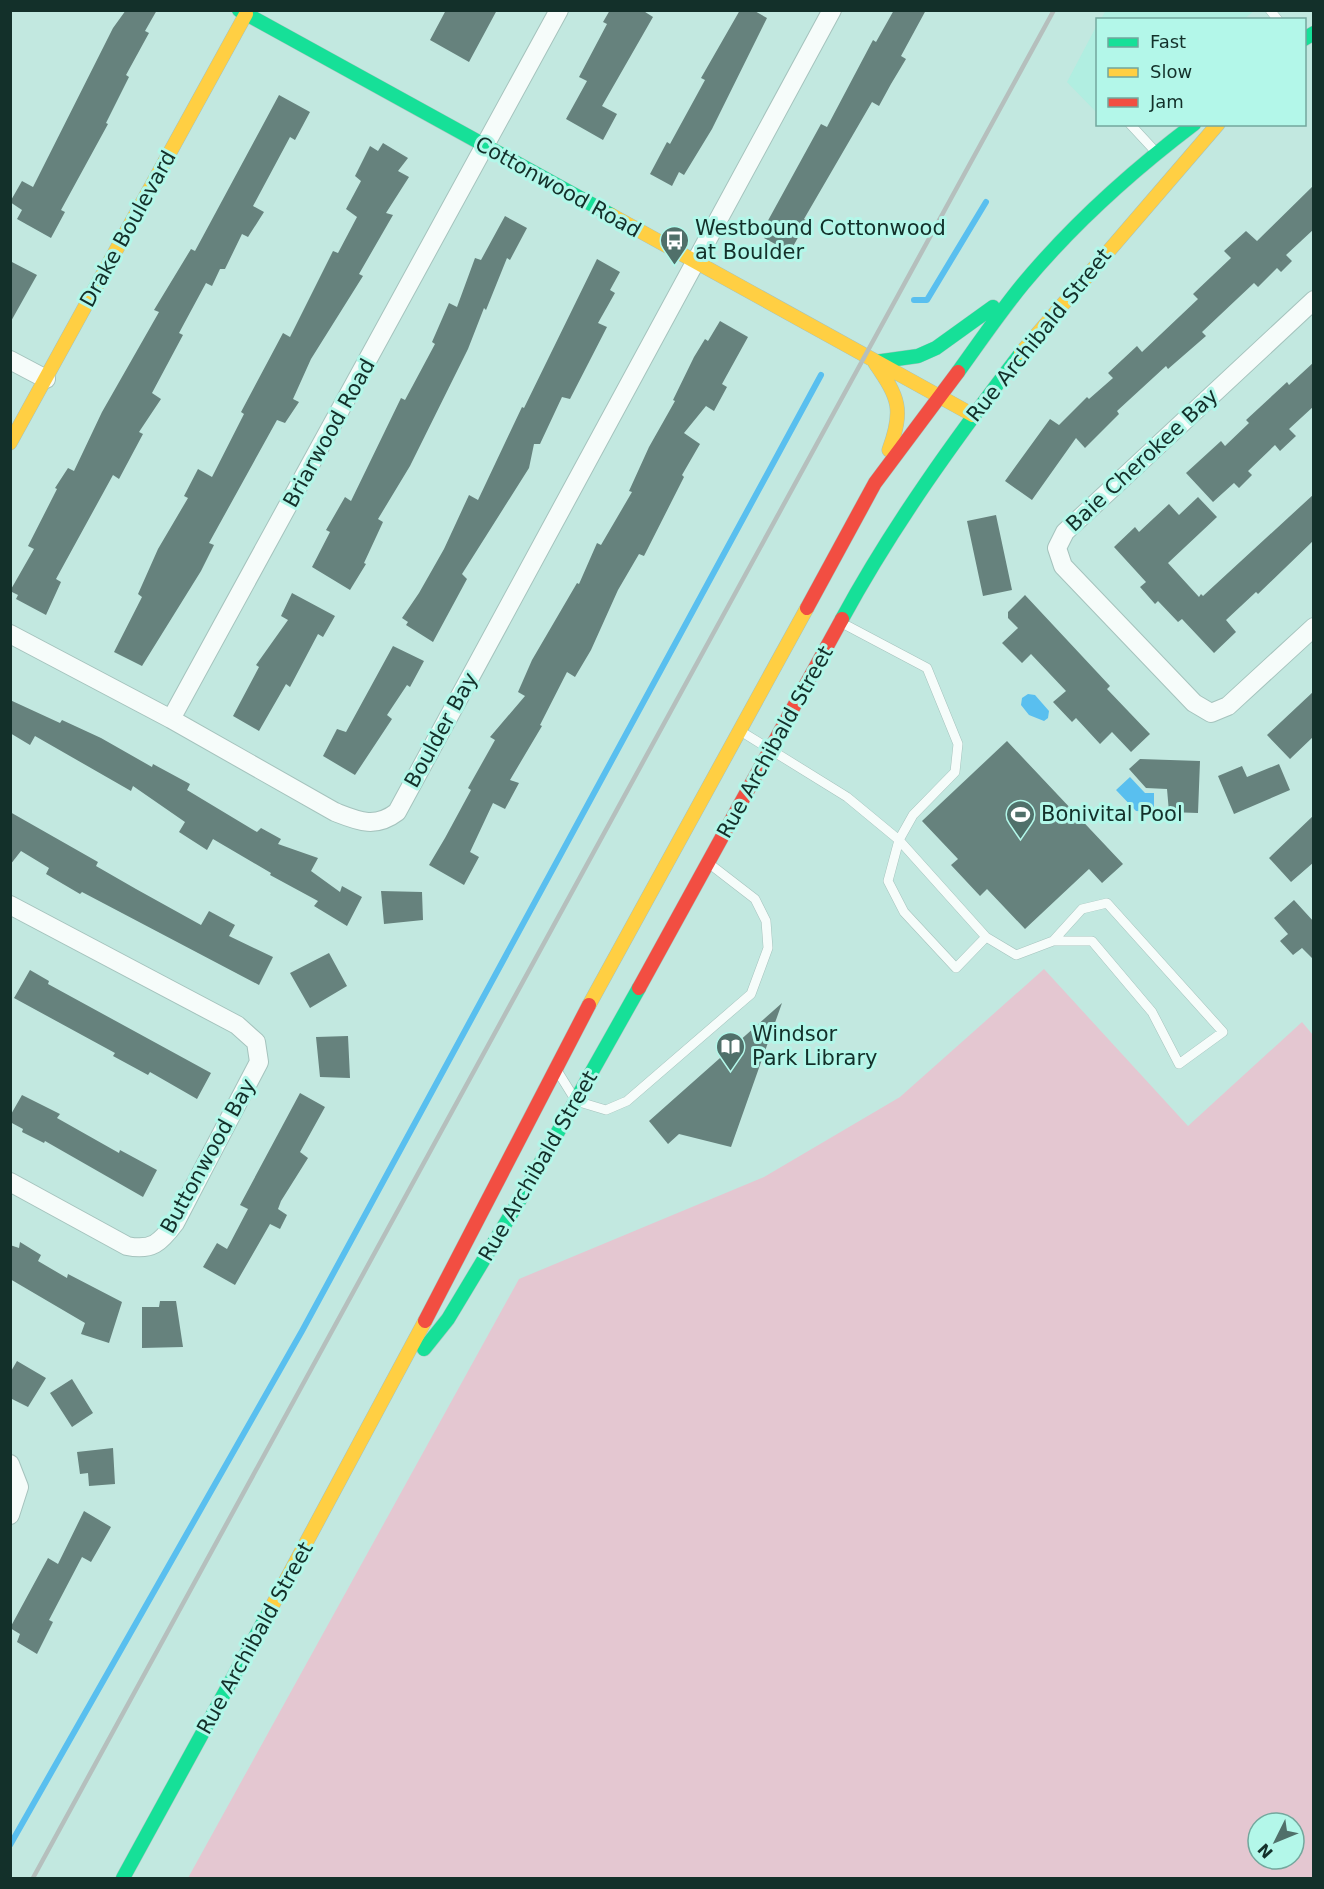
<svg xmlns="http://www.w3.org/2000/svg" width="1324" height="1889" viewBox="0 0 1324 1889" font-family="'DejaVu Sans',sans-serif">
  <rect width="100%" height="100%" fill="#c2e8e0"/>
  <!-- built -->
  <path fill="#b1eee1" d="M1106,10H1254V11L1244,19H1101Z
    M1097,25L1098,113H1097L1067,82Z"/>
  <!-- green -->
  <path fill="#e4c7d1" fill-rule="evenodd" d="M1044,969L1188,1126L1302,1022L1313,1035V1878H188L519,1279L764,1177L900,1097ZM1258,1823H1294V1859H1258Z"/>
  <!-- water -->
  <path fill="#59bfef" d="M1028,694L1035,695L1049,711L1048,718L1044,721L1029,715L1021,705L1022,698Z
    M1130,777L1145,793H1154V812L1136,811L1116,790Z"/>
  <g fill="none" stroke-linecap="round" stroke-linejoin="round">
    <!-- stream -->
    <path stroke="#59bfef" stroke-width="6" d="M914,300H927L986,202
      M10,1845L302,1331L821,375"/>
  </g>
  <!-- building -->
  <path fill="#66827d" d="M126,10H157L145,31L149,33L126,75L129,77L106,123L108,124L61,210L65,212L51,238L17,219L22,210L10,202L22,181L33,187L113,28Z
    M446,10H497L469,62L430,40Z
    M610,10H642L653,17L602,106L617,114L603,140L566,119L587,81L579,77L607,24L603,22Z
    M740,10H753L767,18L712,129L684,175L679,172L672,186L650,174L667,142L670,144L705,80L701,78Z
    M894,10H926L901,56L906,59L891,84L879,106L872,102L804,219L807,221L790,252L764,238L770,228L765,226L821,124L827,127L873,40L876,42Z
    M279,95L310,112L295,140L290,137L253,206L264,212L248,237L242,234L225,269H220L212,286L206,283L179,333L183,335L152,393L161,399L139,432L143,434L119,479L113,475L56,579L61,582L46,615L16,599L18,595L10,591L34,549L28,546L57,489L55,488L68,468L74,471L102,412L159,312L154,310L191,249L195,251Z
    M383,143L408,158L398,171L409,177L386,213L393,215L359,274L363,276L311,359L293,399L299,402L285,423L277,420L209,543L214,545L201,571L142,666L114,652L142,597L138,594L158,549L188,498L184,496L198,469L212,477L244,414L241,412L283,333L290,337L333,251L338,253L357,217L346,209L361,181L355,176L370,146L378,151Z
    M1314,185V229L1286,255L1292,261L1281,272L1277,268L1258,287L1254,283L1202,332L1206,336L1168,369L1166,366L1117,411L1119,414L1085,448L1076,438L1032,500L1005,481L1050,419L1059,425L1087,397L1089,399L1113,378L1108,373L1137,346L1142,352L1198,299L1193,294L1231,258L1224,251L1246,231L1257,241Z
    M505,216L527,228L510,260L507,258L486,310L484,308L468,349L410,466L378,519L383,522L364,563L366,564L350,590L312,567L330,532L326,530L345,497L351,501L401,398L405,400L435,344L432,342L449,303L457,307L475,258L481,260Z
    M597,259L620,272L610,290L615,293L598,323L607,327L570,399L562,397L540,444H534L529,468L462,574L467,579L433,642L406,625L408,622L402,618L419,593L444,549L469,495L478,500L522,407L524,408Z
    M10,261L37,275L10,323Z
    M720,321L748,337L722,384L727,387L714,411L706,406L684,433L700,444L682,475L684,477L644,556L639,554L618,590L591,650L575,677L567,672L540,725L542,726L510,780L519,783L505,809L493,803L470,852L479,857L464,885L429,865L445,838L471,790L468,788L495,740L490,737L525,696L518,692L532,660L577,583L579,584L597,543L601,545L632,492L629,491L649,447L675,401L673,400L694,357L705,339L708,341Z
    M1314,362V406L1289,429L1296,436L1280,451L1275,445L1248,471L1252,475L1239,488L1234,483L1213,502L1186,473L1221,441L1225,446L1249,423L1246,420L1287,382L1289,385Z
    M1314,494V540L1258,594L1256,592L1226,620L1236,632L1214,653L1182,619L1178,622L1158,601L1155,604L1140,587L1146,582L1114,547L1135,527L1139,532L1169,504L1179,515L1198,497L1217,517L1168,563L1199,597L1201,594L1203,596Z
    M996,515L1012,590L983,596L967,521Z
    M292,593L335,616L323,637L318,634L290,687L286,684L259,731L233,716L259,667L256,665L288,620L281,616Z
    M1025,595L1110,686L1107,689L1150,734L1131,752L1112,732L1100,744L1076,718L1072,722L1053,702L1066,691L1031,654L1022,663L1002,643L1018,628L1008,618V612Z
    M393,646L424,661L410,687L407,685L387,715L392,719L355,775L323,756L337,729L346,732Z
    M1314,691V736L1290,759L1267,735Z
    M10,700L60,723L62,720L101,738L152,767L153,764L190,784L187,790L257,832L261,828L281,839L278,844L318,858L311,871L340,892L342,886L362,897L347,926L314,906L318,901L270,875L271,873L213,839L207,850L179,832L185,822L133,786L131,791L35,736L30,745L10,733Z
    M1007,741L1123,864L1102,883L1089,869L1025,929L987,889L980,896L951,865L958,859L922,821Z
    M1140,759L1200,761L1198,813L1169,812L1167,789L1146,788L1129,769Z
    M1279,764L1290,790L1234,814L1218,776L1242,766L1247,777Z
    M10,812L98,862L96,866L136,889L201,925L209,911L235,925L229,936L273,957L259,985L82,892L80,894L46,874L49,868L21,851L10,865Z
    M1314,815V862L1291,882L1269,858Z
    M381,891L422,892L423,920L384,924Z
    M1294,900L1314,922V960L1302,948L1293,955L1280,941L1288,934L1274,918Z
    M329,953L347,986L310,1008L290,973Z
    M30,970L49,981L48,984L211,1073L197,1099L150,1072L148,1075L113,1056L115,1053L14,998Z
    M782,1003L731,1147L679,1134L668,1144L649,1121Z
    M348,1036L350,1078L320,1077L316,1037Z
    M300,1093L325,1107L300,1152L308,1158L281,1201L278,1209L287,1215L280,1229L270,1224L235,1285L203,1267L217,1243L227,1249L248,1209L240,1205Z
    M22,1095L60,1114L57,1118L119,1153L120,1150L157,1170L143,1197L45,1141L44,1143L22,1132L23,1129L10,1122V1116Z
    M20,1242L41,1255L38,1261L67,1278L68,1274L122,1302L109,1343L81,1334L85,1323L10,1279V1245L19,1248Z
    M160,1301H176L183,1347L142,1348V1307H159Z
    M17,1361L46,1378L28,1407L10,1398V1373Z
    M72,1379L93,1413L72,1427L50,1393Z
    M113,1448L115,1484L89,1486L88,1473L80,1474L77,1452Z
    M84,1511L111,1527L91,1562L82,1557L49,1620L53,1622L37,1654L17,1642L20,1634L10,1628L48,1558L58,1564Z"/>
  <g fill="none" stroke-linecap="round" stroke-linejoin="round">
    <defs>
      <path id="lane" d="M1270,10L1278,20
        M1130,124L1155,151
        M742,732L847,797L899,840L986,937L956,968L904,912L888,881L899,840L913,815L955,772L958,744L927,668L842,623
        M986,937L1016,955L1053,941L1082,909L1107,903L1223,1032L1179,1064L1152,1012L1092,941H1053
        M558,1072L576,1101L606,1110L627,1101L751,994L768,948L766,921L755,899L711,865"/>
      <path id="street" d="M1314,300L1065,532L1057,548L1063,566L1194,703L1211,713L1228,706L1314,627
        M10,360L46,379
        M10,634L171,719L335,812C358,821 375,829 397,812L832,10
        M171,719L559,10
        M10,905L237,1025L256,1042L259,1062L175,1223C160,1243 152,1251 127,1246L10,1182
        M10,1464L19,1487L10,1515"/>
      <path id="fast" d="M239,10L611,215
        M1304,39L1314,33
        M875,362L918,356L936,348L993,307
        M958,372C979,343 1000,312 1023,284C1073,224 1132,171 1194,124
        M842,619C893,525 956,438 1021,353
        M424,1349L448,1319L519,1201L639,988
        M123,1878L270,1610"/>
      <path id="slow" d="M611,215L973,415
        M1021,353L1218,124
        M875,363C899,398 904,409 889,450
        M10,443L246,14
        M589,1005L807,608
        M270,1610L425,1321"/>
      <path id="jam" d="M807,608L875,483L958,372
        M639,988L842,619
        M425,1321L589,1005"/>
    </defs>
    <!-- lane casing -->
    <use href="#lane" stroke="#a5c3bd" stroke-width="10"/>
    <!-- street casing -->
    <use href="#street" stroke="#a5c3bd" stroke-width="20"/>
    <!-- fast casing -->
    <use href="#fast" stroke="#a5c3bd" stroke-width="15"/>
    <!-- slow casing -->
    <use href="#slow" stroke="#a5c3bd" stroke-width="15"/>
    <!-- jam casing -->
    <use href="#jam" stroke="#a5c3bd" stroke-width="15"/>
    <!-- lane -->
    <use href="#lane" stroke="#f6fcfa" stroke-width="9"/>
    <!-- street -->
    <use href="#street" stroke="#f6fcfa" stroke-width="18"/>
    <!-- fast -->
    <use href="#fast" stroke="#16e098" stroke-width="14"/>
    <!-- slow -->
    <use href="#slow" stroke="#ffcf43" stroke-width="14"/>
    <!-- jam -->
    <use href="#jam" stroke="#f24e42" stroke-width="14"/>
    <!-- rail -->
    <path stroke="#b5bfbd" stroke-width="4.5" d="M33,1878L1054,10"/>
  </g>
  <!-- icons -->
  <defs>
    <symbol id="bus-pin" viewBox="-11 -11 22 30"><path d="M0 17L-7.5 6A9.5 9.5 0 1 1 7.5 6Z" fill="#50706a" stroke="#b3f7e9"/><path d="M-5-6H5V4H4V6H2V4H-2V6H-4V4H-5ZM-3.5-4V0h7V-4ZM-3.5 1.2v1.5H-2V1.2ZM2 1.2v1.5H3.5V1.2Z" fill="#fff"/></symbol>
    <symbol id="stadium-pin" viewBox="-11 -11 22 30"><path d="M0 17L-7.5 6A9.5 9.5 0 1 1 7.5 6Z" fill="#50706a" stroke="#b3f7e9"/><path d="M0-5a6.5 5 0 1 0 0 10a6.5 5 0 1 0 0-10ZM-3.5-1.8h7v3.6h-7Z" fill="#fff"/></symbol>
    <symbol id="library-pin" viewBox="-11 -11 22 30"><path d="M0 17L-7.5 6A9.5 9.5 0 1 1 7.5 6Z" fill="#50706a" stroke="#b3f7e9"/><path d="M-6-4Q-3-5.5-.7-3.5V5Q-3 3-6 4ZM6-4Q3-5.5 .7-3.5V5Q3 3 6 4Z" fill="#fff"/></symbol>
  </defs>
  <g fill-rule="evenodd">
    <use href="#bus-pin" x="658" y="224" width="33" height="45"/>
    <use href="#stadium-pin" x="1004" y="798" width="33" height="45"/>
    <use href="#library-pin" x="714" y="1030" width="33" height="45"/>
  </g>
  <g text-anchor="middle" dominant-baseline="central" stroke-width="6" stroke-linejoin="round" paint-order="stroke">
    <!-- street labels -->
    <g font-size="21" fill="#13302a" stroke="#b3f7e9">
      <text transform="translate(558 187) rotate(29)">Cottonwood Road</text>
      <text transform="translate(128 229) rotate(-61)">Drake Boulevard</text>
      <text transform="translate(1039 335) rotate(-51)">Rue Archibald Street</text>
      <text transform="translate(329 433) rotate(-61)">Briarwood Road</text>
      <text transform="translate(1142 460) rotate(-43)">Baie Cherokee Bay</text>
      <text transform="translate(441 730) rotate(-61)">Boulder Bay</text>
      <text transform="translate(775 742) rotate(-61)">Rue Archibald Street</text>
      <text transform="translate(208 1156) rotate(-61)">Buttonwood Bay</text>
      <text transform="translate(538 1166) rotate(-60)">Rue Archibald Street</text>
      <text transform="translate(255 1638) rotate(-61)">Rue Archibald Street</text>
    </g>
    <!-- poi labels -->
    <g font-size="21" fill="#13302a" stroke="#b3f7e9" text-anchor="start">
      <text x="695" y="228">Westbound Cottonwood<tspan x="695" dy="24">at Boulder</tspan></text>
      <text x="1041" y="814">Bonivital Pool</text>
      <text x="752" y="1034">Windsor<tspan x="752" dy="24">Park Library</tspan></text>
    </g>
  </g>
  <!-- border -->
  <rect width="1324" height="1889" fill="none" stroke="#13302a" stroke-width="24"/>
  <!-- legend -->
  <rect x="1096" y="18" width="210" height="108" fill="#b3f7e9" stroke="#73a79d" stroke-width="1.5"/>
  <rect x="1108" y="38" width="30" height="9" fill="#16e098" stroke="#73a79d" stroke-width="1.5"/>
  <text x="1150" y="48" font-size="18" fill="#13302a">Fast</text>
  <rect x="1108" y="68" width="30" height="9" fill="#ffcf43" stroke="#73a79d" stroke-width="1.5"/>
  <text x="1150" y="78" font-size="18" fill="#13302a">Slow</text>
  <rect x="1108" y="98" width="30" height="9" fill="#f24e42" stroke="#73a79d" stroke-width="1.5"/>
  <text x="1150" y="108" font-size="18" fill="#13302a">Jam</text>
  <!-- north arrow -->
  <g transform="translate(1276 1841) rotate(227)"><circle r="28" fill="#b3f7e9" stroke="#73a79d" stroke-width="1.5"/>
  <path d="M0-4.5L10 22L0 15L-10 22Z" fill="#50706a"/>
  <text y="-9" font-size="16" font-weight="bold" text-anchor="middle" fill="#13302a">N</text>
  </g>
</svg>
